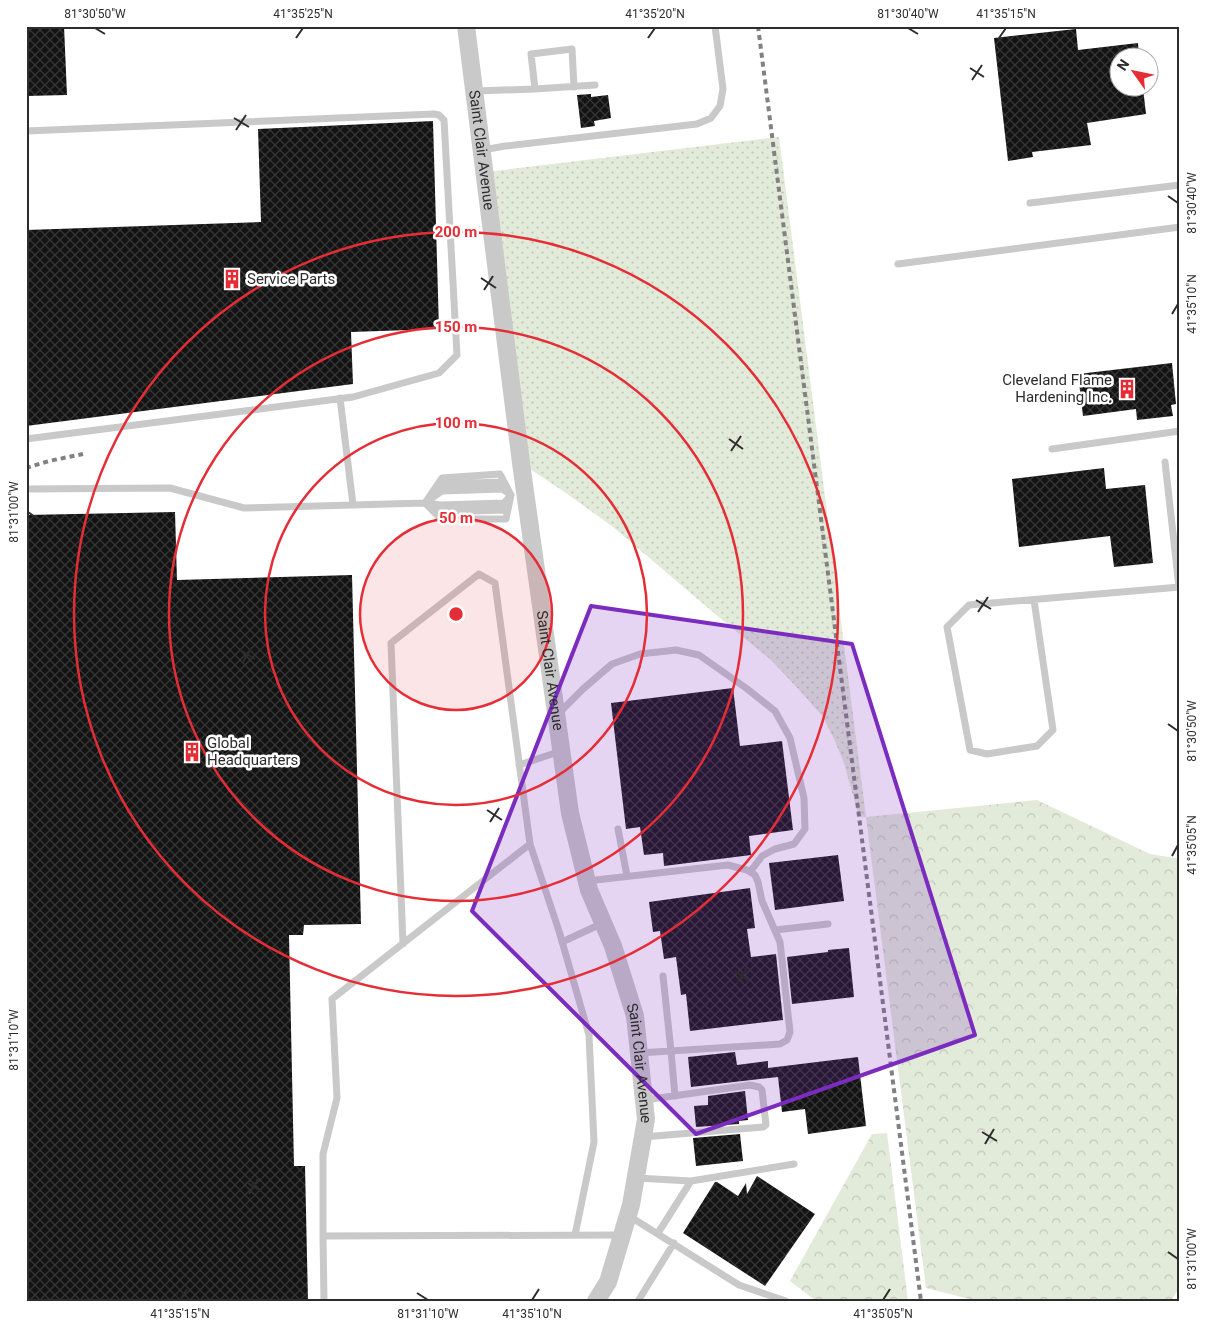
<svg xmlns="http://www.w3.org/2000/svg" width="1206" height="1327" viewBox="0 0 1206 1327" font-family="Roboto,sans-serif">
  <defs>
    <pattern id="grass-dots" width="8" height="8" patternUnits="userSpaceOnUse" patternTransform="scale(1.25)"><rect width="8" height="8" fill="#e2ead9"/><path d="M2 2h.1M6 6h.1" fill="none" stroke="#c2c9ba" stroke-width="1.8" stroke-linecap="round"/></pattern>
    <pattern id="forest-crowns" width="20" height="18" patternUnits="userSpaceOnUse" patternTransform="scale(1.25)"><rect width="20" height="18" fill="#e2ead9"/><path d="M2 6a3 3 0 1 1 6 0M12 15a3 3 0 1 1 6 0" fill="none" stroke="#c2c9ba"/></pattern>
    <pattern id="building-cross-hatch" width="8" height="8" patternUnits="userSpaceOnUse" patternTransform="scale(1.25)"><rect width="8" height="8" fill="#131313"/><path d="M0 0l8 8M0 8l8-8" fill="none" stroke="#363636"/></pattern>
  </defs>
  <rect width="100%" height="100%" fill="#fff"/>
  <!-- grass -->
  <path fill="url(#grass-dots)" d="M779,137L866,817H859L844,763L834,739L823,717L802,693L771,660L714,613L613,527L566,493L521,463L486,172Z"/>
  <!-- forest -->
  <path fill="url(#forest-crowns)" d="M1037,800L1150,854L1180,859V988L1176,989L1180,1026V1286L1171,1301H977L926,1288L866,817Z
    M887,1133L908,1301H816L790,1281L872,1134Z"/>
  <!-- building -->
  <path fill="url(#building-cross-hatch)" d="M26,26H64L67,95L26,96Z
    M1076,29L1078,50L1138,43L1139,58H1118V88H1143L1146,114L1087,123L1091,145L1032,152L1033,157L1008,161L994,38Z
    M591,94V97L608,95L611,118L594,121L595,126L581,128L577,95Z
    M433,121L439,329L351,332L353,384L26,426V230L261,222L258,129Z
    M1172,363L1176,404L1171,405L1173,416L1137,420L1136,409L1083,416L1078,374Z
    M1104,468L1106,489L1145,485L1153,563L1114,567L1110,536L1019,547L1012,479Z
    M175,512L177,580L352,575L361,924L304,925L303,935H289L294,1166H305L308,1301H26V515Z
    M733,688L740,746L782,741L793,830L749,836L751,855L664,866L663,853L644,855L640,827L626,829L611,703Z
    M838,855L844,901L775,910L769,863Z
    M750,888L755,928L747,929L751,957L776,954L783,1020L690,1031L686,994L681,995L676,957L664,959L660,931L653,932L649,902Z
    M849,948L854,997L792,1004L787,957L828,952V950Z
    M735,1052L737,1065L768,1061V1068L858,1057L866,1126L808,1134L805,1109L782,1112L778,1077L691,1087L688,1057Z
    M745,1091L748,1120L739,1121V1124L696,1127L694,1106L708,1105V1096Z
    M740,1134L743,1161L696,1166L693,1138Z
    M757,1176L815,1214L765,1286L683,1233L715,1182H717L738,1196L746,1183L747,1194Z"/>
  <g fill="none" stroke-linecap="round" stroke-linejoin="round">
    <!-- service -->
    <path stroke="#c9c9c9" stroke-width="7" d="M535,89L531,54L572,49L574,87
      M476,91L535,89L595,85
      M26,131L434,114L439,115L444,120L457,355L439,373L353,397L26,439
      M483,150L505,146L697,124L711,118L720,106L723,89L715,26
      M1030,203L1180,185
      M898,264L1180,227
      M340,398L353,505
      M1052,449L1180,431
      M1165,462L1179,587
      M500,474L511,495L506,519H441L425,503L442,478Z
      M26,489L170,488L244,508L425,503L441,505L504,503L511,495
      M438,489L442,484L501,482L505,487
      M428,501L442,491L502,489L510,494
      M431,507L441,512L505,510L507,504
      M1034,600L1053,730L1037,746L987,754L970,750L947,627L969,605L1180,587
      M559,713L583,689L612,664L640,654L676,650L699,655L746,688L775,711L790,738L804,798L805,829L794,844L775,849L762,856L750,872
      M519,765L561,751
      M618,829L627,876
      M587,881L728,865L747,870L755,875L758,882L762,901L780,942L790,1032L787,1040L780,1044L639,1053
      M775,930L828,924
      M562,942L603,923
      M403,944L391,643L479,574L495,583L530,844L559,931L589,1035L594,1142L575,1235
      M663,976L671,1051L675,1096
      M643,1137L763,1127L766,1125L762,1090L759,1087L750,1085L645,1100
      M636,1178L691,1181L658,1233
      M691,1181L794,1164
      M629,1216L739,1285L786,1301
      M323,1236V1154L337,1098L332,999L530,844
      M324,1301L323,1236L620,1235
      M638,1301L674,1243"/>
    <!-- tertiary -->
    <path stroke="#c9c9c9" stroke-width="18" id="s1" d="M466,26L521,463L570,813L589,890L613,946L635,1016L646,1119L631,1205L608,1282L596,1301"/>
    <!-- rail -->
    <path stroke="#818181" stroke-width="4" stroke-dasharray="5 4" stroke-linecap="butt" d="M758,26L921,1301
      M26,468L49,461L83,454"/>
  </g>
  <!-- marked area -->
  <path fill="#7b2cbf" fill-opacity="0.2" stroke="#7b2cbf" stroke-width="4" stroke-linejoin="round" d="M591,606L852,644L975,1035L696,1134L472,911Z"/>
  <!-- ticks -->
  <path fill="none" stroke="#2c2c2c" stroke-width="2" d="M95,28L105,34M908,28L918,34M296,38L303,28M648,38L655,28M999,38L1006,28M970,68L984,77M972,80L982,65M234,118L249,127M236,130L246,115M1168,196L1178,203M481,278L496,288M484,290L493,276M1172,314L1178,304M729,439L743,449M731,451L741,436M28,512L38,519M976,600L991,609M978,612L988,597M240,650L255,659M243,662L252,647M1168,724L1178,731M487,810L502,820M490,822L499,808M1172,856L1178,845M735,971L749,981M737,983L747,968M28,1040L38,1047M982,1132L997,1141M985,1144L994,1129M246,1182L261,1191M249,1194L258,1179M1168,1252L1178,1259M417,1293L428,1300M180,1300L187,1289M532,1300L539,1289M883,1300L890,1289"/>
  <!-- distance rings -->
  <circle cx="456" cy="614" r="96" fill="#e62c35" fill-opacity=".12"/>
  <g fill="none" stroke="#e62c35" stroke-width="2.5">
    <circle cx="456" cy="614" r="96"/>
    <circle cx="456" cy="614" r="191"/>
    <circle cx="456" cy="614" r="287"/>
    <circle cx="456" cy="614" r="382"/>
  </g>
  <!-- icons -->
  <defs>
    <symbol id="building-bare" viewBox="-9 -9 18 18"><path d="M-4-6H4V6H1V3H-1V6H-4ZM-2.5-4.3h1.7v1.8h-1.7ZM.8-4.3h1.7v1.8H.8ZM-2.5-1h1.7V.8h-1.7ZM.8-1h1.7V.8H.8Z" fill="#e62c35" stroke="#fff" stroke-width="2.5" paint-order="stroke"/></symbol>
  </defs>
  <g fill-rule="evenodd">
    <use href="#building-bare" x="218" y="265" width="28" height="28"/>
    <use href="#building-bare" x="1113" y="375" width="28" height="28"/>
    <use href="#building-bare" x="178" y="738" width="28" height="28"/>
  </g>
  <g text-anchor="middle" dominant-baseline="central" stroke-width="5" stroke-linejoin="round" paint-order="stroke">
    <!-- street labels -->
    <g font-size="15" fill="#2c2c2c" stroke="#fff">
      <text stroke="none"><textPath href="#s1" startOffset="125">Saint Clair Avenue</textPath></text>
      <text stroke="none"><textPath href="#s1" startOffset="650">Saint Clair Avenue</textPath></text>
      <text stroke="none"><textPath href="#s1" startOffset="1055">Saint Clair Avenue</textPath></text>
    </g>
    <!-- poi labels -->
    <g font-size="15" fill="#2c2c2c" stroke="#fff" text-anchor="start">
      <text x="247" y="279">Service Parts</text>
      <text x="1112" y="380" text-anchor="end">Cleveland Flame<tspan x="1112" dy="17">Hardening Inc.</tspan></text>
      <text x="207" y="743">Global<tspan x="207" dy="17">Headquarters</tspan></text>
    </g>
  </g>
  <circle cx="456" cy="614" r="8" fill="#e62c35" stroke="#fff" stroke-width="2.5"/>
  <g font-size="15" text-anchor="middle" font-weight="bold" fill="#e62c35" stroke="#fff" stroke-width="5" stroke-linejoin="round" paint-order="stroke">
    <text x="456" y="237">200 m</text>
    <text x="456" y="332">150 m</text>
    <text x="456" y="428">100 m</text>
    <text x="456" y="523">50 m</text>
  </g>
  <!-- border -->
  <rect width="1206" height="1327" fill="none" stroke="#ffffff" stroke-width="55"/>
  <!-- north arrow -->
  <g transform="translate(1134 72) rotate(303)"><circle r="24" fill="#ffffff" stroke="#ababab"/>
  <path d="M0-4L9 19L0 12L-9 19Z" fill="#e62c35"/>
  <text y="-8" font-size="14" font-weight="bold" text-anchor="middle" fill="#2c2c2c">N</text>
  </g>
  <rect x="28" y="28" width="1150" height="1272" fill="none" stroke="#2c2c2c" stroke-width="2"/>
  <g font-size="12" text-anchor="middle" fill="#2c2c2c">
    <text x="95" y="18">81°30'50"W</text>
    <text x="303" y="18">41°35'25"N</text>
    <text x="655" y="18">41°35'20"N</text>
    <text x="908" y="18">81°30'40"W</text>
    <text x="1006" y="18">41°35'15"N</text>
    <text transform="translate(1192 203) rotate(-90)" y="4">81°30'40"W</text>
    <text transform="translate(1192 304) rotate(-90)" y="4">41°35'10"N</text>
    <text transform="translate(14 512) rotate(-90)" y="4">81°31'00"W</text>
    <text transform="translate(1192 731) rotate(-90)" y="4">81°30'50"W</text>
    <text transform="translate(1192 845) rotate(-90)" y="4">41°35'05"N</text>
    <text transform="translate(14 1040) rotate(-90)" y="4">81°31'10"W</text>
    <text transform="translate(1192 1259) rotate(-90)" y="4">81°31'00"W</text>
    <text x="180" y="1318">41°35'15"N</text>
    <text x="428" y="1318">81°31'10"W</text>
    <text x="532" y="1318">41°35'10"N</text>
    <text x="883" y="1318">41°35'05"N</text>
  </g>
</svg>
